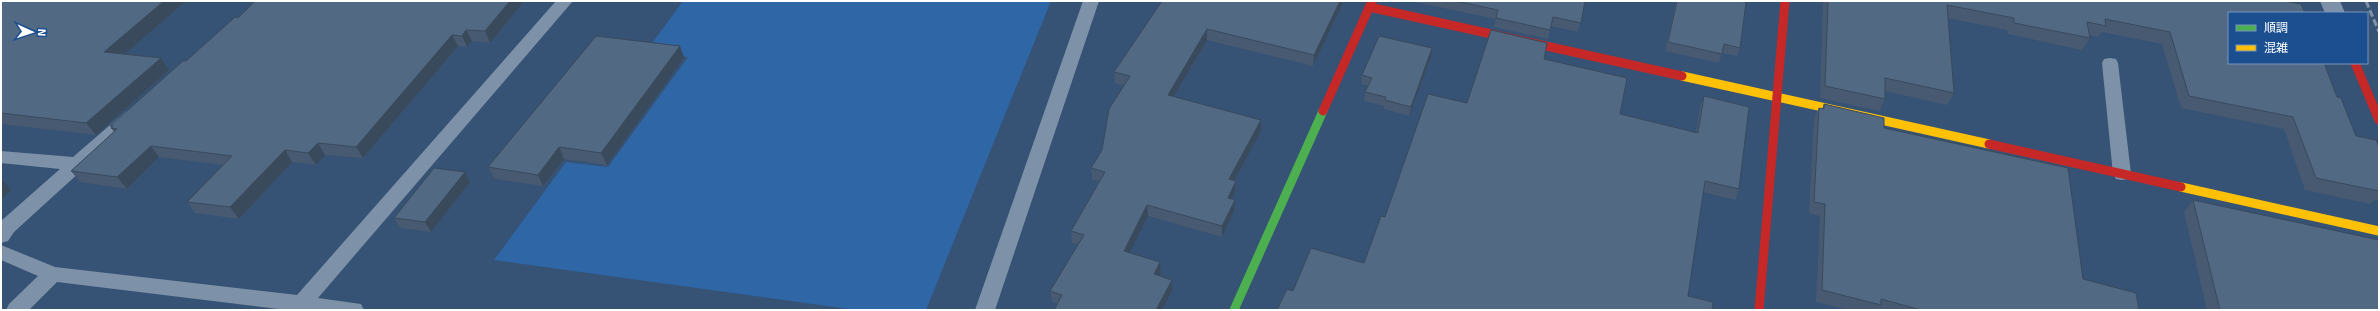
<svg xmlns="http://www.w3.org/2000/svg" width="2380" height="311" viewBox="0 0 2380 311" font-family="Signika,'Noto Sans JP',sans-serif">
  <rect width="100%" height="100%" fill="#365274"/>
  <!-- green -->
  <path fill="#2f66a5" d="M683,1H1051L926,310H856L494,260L566,162L608,167L688,57L647,50Z"/>
  <g fill="none" stroke-linecap="round" stroke-linejoin="round">
    <!-- lane -->
    <path fill="#7d92a8" fill-rule="evenodd" d="M556,1H573L318,298L361,304L364,310H286L57,282L29,310H6L9,304L38,276L1,260V245L55,267L297,295Z
      M1083,1H1099L995,310H975Z
      M2110,58L2116,59L2118,63L2131,174L2128,179L2122,180L2116,179L2113,174L2102,63L2104,59Z
      M131,110L137,112L140,116L137,120L14,232L8,241L1,243V221L60,169L1,163V151L73,157L125,112Z"/>
    <!-- street -->
    <path fill="#7d92a8" fill-rule="evenodd" d="M2320,1H2340L2345,13H2325Z"/>
    <!-- fast -->
    <path stroke="#4caf50" stroke-width="9" d="M1234,310L1323,111"/>
    <!-- slow -->
    <path stroke="#ffc107" stroke-width="9" d="M1682,76L1989,144
      M2181,187L2379,231"/>
    <!-- jam -->
    <path stroke="#c62828" stroke-width="9" d="M1369,7L1682,76
      M2355,63L2379,120
      M1323,111L1372,1
      M1989,144L2181,187
      M1759,310L1785,1"/>
    <!-- rail -->
    <path stroke="#7e92a7" stroke-width="3" stroke-dasharray="7 3" stroke-linecap="butt" d="M2366,1L2379,32"/>
  </g>
  <!-- wall -->
  <path fill="#475a72" d="M1,1H186L124,54L161,58L169,70L96,135L1,124Z
    M524,1L490,43L472,41L467,47L458,46L363,158L325,155L316,165L292,162L239,219L195,213L187,202L223,165L159,157L127,189L80,182L71,171L114,132L111,128L112,127L110,126L238,18Z
    M1162,1H1344L1313,66L1207,40L1174,96L1261,131L1234,180L1236,181L1235,192L1232,199L1235,200L1234,211L1222,237L1148,216L1129,253L1160,262L1161,273L1159,276L1172,280V291L1162,310H1054L1057,304L1052,302L1050,291L1079,244L1072,243L1071,231L1099,181L1092,179L1091,168L1102,150L1124,86L1115,83L1114,72Z
    M1416,1H1585L1578,32L1551,26L1548,39L1494,27L1496,19L1415,2Z
    M1676,1H1740V48L1737,56L1722,53L1719,63L1665,51Z
    M1823,1H2284L2337,97L2356,136L2379,147V201L2374,200L2370,204L2305,190L2284,129L2181,108L2162,44L2102,32L2098,37L2089,35L2090,38L2082,50L2008,34L2007,30L1948,18L1954,93L1947,105L1885,91V99L1879,111L1820,98Z
    M680,46L684,58L607,165L564,159L543,186L495,179L488,167Z
    M1432,48L1431,57L1409,116L1384,109V106L1364,101L1365,92L1368,86L1361,84L1362,75Z
    M1544,59L1620,114L1696,133L1700,107L1704,96L1739,189L1735,200L1703,192L1688,296L1293,291L1364,263L1385,217L1467,103Z
    M1824,104L1884,128L2083,279L2139,310H1848L1816,302L1820,216L1809,213L1814,119L1819,108L1822,109Z
    M465,172L470,182L431,232L400,228L394,218Z
    M2193,200L2379,310H2207L2184,212Z"/>
  <!-- shaded-wall -->
  <path fill="#394a5c" d="M164,1H186L113,64L104,52Z
    M510,1H524L490,43L485,31Z
    M1340,1H1344L1313,66L1314,55Z
    M1207,29V40L1168,106V95Z
    M466,30L472,41L467,47L462,36Z
    M452,35L458,46L363,158L356,147Z
    M680,46L684,58L607,165L601,153Z
    M1432,48L1431,57L1409,116L1411,107Z
    M161,58L169,70L96,135L86,123Z
    M1261,120V131L1229,190V179Z
    M318,143L325,155L316,165L308,153Z
    M151,146L159,157L127,189L117,177Z
    M559,147L564,159L543,186L538,175Z
    M285,150L292,162L239,219L230,207Z
    M465,172L470,182L431,232L425,222Z
    M1,179L11,190L1,199Z
    M1236,181L1235,192L1227,209L1228,198Z
    M1235,200L1234,211L1222,237V226Z
    M1147,205L1148,216L1125,262L1124,251Z
    M1160,262L1161,273L1154,285V274Z
    M1172,280V291L1162,310H1156Z"/>
  <!-- building -->
  <path fill="#526984" stroke="#394a5c" d="M1,1H164L104,52L161,58L86,123L1,113Z
    M255,1H510L485,31L466,30L462,36L452,35L356,147L318,143L308,153L285,150L230,207L187,202L232,156L151,146L117,177L71,171L117,129L111,128L113,126H110L183,61H186L235,17L238,18Z
    M1162,1H1340L1314,55L1207,29L1168,95L1261,120L1229,179L1236,181L1228,198L1235,200L1222,226L1147,205L1124,251L1160,262L1154,274L1172,280L1156,310H1054L1062,295L1050,291L1084,235L1071,231L1105,172L1091,168L1102,150L1109,109L1130,76L1114,72Z
    M1456,1H1585L1581,23L1553,17L1550,30L1496,18L1498,10Z
    M1677,1H1740L1746,2L1740,48L1724,44L1722,54L1668,42Z
    M1828,1H2284L2301,4L2305,13H2229V63H2324L2337,97L2341,98L2356,136L2376,140L2379,147V191L2316,178L2293,117L2189,96L2170,32L2105,19L2106,26L2087,22L2090,38L2014,23V18L1947,5L1954,93L1885,78V99L1825,86Z
    M1491,30L1547,43L1544,59L1627,78L1620,114L1698,133L1704,96L1749,107L1739,189L1705,181L1688,296L1713,302L1712,310H1277L1287,289L1293,291L1311,248L1364,263L1381,216L1385,217L1428,94L1467,103Z
    M596,36L680,46L601,153L559,147L538,175L488,167Z
    M1379,36L1432,48L1411,107L1385,100L1386,97L1365,92L1372,78L1362,75Z
    M1824,104L1884,118V128L2068,168L2083,279L2136,293L2139,310H1921L1881,299V305L1822,290L1825,204L1814,202L1819,108L1824,109Z
    M434,168L465,172L425,222L394,218Z
    M2193,200L2379,240V310H2220Z"/>
  <!-- border -->
  <rect width="2380" height="311" fill="none" stroke="#ffffff" stroke-width="4"/>
  <!-- legend -->
  <rect x="2228" y="12" width="140" height="52" fill="#1b4f8f" stroke="#7695bc"/>
  <rect x="2236" y="25" width="20" height="6" fill="#4caf50" stroke="#7695bc"/>
  <text x="2264" y="32" font-size="12" fill="#ffffff">順調</text>
  <rect x="2236" y="45" width="20" height="6" fill="#ffc107" stroke="#7695bc"/>
  <text x="2264" y="52" font-size="12" fill="#ffffff">混雑</text>
  <!-- north arrow -->
  <g transform="translate(32 32) rotate(93)" stroke="#1b4f8f" stroke-width="3" paint-order="stroke">
  <path d="M0-3L7 15L0 10L-7 15Z" fill="#ffffff"/>
  <text y="-6" font-size="11" font-weight="bold" text-anchor="middle" fill="#ffffff">N</text>
  </g>
</svg>
